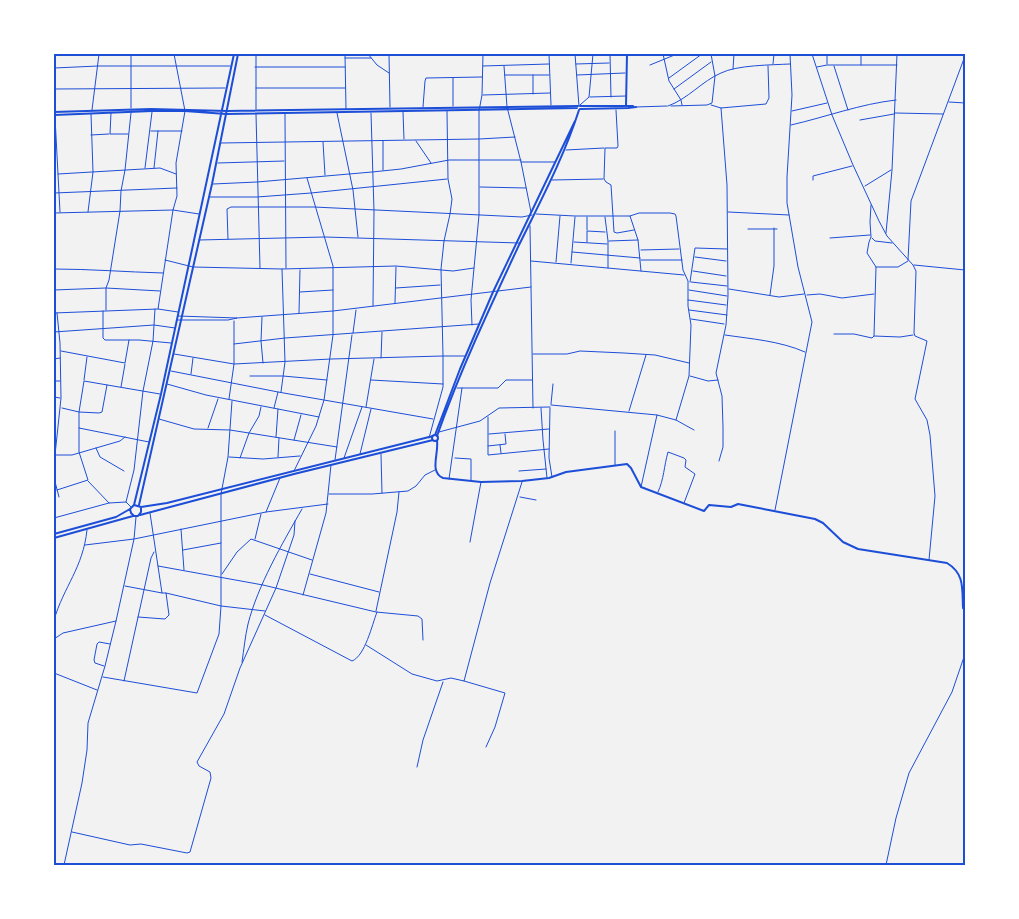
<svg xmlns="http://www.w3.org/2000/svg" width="1019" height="919" viewBox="0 0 1019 919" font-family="'DejaVu Sans',sans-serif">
  <rect width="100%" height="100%" fill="#f2f2f2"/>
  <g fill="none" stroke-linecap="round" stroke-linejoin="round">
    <!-- minor -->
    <path stroke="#1d4ed8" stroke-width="1" d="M174,54L185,111L176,163L177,196L173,210L158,309L178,312
      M345,54L346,109
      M368,54L377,65L389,73
      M389,54L390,107
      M549,54L551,105
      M575,54L579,106
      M610,54L611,97
      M663,54L669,81L681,100L682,105
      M812,54L832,115L853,165L879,221L887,236L913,265L916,271L914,333L915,336L927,341L915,399L927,420L930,435L935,496L929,560
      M827,54V64
      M861,54V65
      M345,58H371
      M576,64L609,63
      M773,64L774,54
      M650,65L677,54
      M483,66L549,64
      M504,66L507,107L521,162L531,212
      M834,66L848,110
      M255,67H345
      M817,67L827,65H897
      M54,68L98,66H230
      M733,69L734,54
      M505,75H549
      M577,75L625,73
      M453,78V106
      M669,78L702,54
      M256,88H345
      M54,89L225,88
      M674,89L711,62
      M533,94V75
      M483,95L550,93
      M590,97L626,96
      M949,102L965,103
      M580,105L589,97L593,54
      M711,105L721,108L766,104L769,98L768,66
      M668,106C688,99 702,81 721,73C737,65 771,65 790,64
      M671,106L707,105L712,103L715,76L711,54
      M423,107L425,81L426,78L482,77
      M636,107L667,106
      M131,108V54
      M256,109V54
      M92,110L99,54
      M616,110L618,146L617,148H605L604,179L606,182L611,185L614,232L617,233L634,230
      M447,111L448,179L452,199L450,214L444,241L441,269L443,356H465
      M792,111L827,103
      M403,112L404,139
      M111,113L110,134H128
      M337,113L353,190L358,237
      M371,113L374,211L373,306
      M895,113L943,114
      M256,114L260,268
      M285,114L286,268
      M55,117L60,212
      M860,120L894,114
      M791,125C826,117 860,104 896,100
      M151,131H182
      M91,135L109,134
      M383,141V170
      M416,141L431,163
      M323,142L325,175
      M221,143L479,139L515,137
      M566,150L604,148
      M521,162H555
      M218,163L284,161
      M145,168L152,112
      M154,168L158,131
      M58,174L160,168L176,174
      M552,180L603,179
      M813,180V176L852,166
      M213,184L257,182L372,172L401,169L449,160H521
      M865,186L891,170
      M480,187L526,188
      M54,193L177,188
      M209,197H257L311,193L447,179
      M871,205L870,222L871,237L869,242L867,253L876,267L874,336
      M88,212L93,172L91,114
      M728,212L789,215
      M54,213L173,210L199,214
      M536,214L575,216H630L638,240L641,271
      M630,216L639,213H670L675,214L676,216L683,270L688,281V306L691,325L689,376L676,420
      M587,217V230
      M605,217L608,241V268
      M530,226L533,408
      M748,229H777
      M886,233L892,170L897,54
      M830,238L870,235
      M872,238L875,241L892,243
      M228,239L227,209L231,207H314L522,217L532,215
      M199,240L325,237L519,243
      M609,241L638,240
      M574,242L607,244
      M587,242V231L605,232
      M641,250L679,249
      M572,252L640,258
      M695,257L726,261
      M165,260L193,267L282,269L396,266L453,271L474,268
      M641,260H682
      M908,260L911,201L965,56
      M531,261L684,275
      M556,262L560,216
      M571,263L575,217
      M914,265L965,270
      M876,267H898L908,261
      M54,269C90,269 126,272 163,273
      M693,271L726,276
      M690,282L695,248L727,249
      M691,282L727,286
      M396,288L440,285
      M729,289L779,297L804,294
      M54,290L106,288L160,291
      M689,290L727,296
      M300,292L333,290
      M770,295L774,266V228
      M807,295L820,294L842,298L874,294
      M688,300L726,305
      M395,303L396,267
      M106,310V288L109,280L120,211L121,191L125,170L131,113
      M689,310L727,315
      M103,311V338L105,340H139L171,343
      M54,313L158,309
      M299,313L300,270
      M262,317L261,341L263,363
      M237,318L333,311L531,287
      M691,319L724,324
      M177,320H228L237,318L178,316
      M472,325L471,300L479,215V111L482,95L483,54
      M54,332L154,325L175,328
      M353,333L356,310
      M834,334H854L872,338L874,336L900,337L913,335
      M725,335C752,339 780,341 805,352
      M234,344L285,338L479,324
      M61,351L125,363L129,340
      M174,354L234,364L331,359L443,356V387L429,438
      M533,354H567L580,351L624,353L655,355L689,363
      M381,358L382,332
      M54,359L60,358
      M171,371L278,392L433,419
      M191,374L193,358
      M250,376H283L327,380
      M690,376L708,381L718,380
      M84,380L87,357
      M371,380L443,384
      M54,381H60
      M167,384L206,395L319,417
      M121,387L125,364
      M457,388H498L506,380H532
      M281,392L285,362L282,269
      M54,397L60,398
      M229,399L234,364V321
      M551,404L553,384
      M551,405L657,415L676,420L694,430
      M366,407L374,359
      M62,408L79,412L84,381L160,394
      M274,408L278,392
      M541,408L543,440L547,478
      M550,408L549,458L552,477
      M629,411L646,355
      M488,417V455L549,449
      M159,419L194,429L230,430L337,447
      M79,428L149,442
      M208,428L218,399
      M615,431V465
      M439,432L480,421L499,408L550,407
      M489,434L549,429
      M276,437L278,409
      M294,440L301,415
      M500,445L501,453
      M488,446L506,444L505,434
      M96,448L100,457L124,471
      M360,454L371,409
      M381,454L382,493
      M54,455H72L120,441L125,437
      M55,455L61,398L60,343L57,313
      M229,457L263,459L300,456
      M278,457L279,438
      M240,458L249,433L259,416L261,407
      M344,458L362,407
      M455,458L471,459V480
      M335,460L352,335
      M719,461L723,447V427L722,396L716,373L726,325L728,296L727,185L721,108
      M294,471L316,426L324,400L333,335V266L307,178
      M519,471L546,469
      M54,478L59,497
      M449,479L462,388
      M88,481L109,503L126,502L131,507
      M641,487L657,415
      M57,490L88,480L79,452V412L99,413L102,412L107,385
      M658,492C664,479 664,466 668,452L684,458L686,460L685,467L695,474L684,503
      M329,494H372L408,491L416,486L425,475L435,470
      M520,497L536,500
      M126,502L134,470L143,391L153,341L155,309
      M775,510L812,322L798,267L787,203V177L792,95L790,54
      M266,512L280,478
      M54,518L109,503
      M181,529L184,570
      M255,539L261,514
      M470,542L481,482
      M85,545L134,539L266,512L328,504
      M183,550L221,543
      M54,555V549
      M158,566L263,585L376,612L418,616L422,619L423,640
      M222,574L237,552L251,539L312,560
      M310,574L379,592
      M125,586L162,593
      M166,593L221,606V494L228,457L232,401
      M303,595L326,513L331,465
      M376,611L397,512L399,492
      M265,615L352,661C365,656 372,625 377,612
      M138,617L165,619L169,615L166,593H162L150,513
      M54,620C64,586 83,568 87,530
      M54,639L63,633L116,621
      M366,645L412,674L437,681L451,678L464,681L490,583L522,482
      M242,662C244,649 245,637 248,624C258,585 282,544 302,509
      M104,666L95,663L94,660L97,644L99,642L110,644
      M54,673L97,690
      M103,677L197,693L219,634L221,606L265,611
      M124,681L151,558L154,552
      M464,681L505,693L495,727L486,747
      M417,767L423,740L443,682
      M72,832L130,845L141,844L187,853L190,852L211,778L210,772L199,766L197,762L224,714L240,668L276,588L294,535L295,521
      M64,865L82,783L87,750L88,723L105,666L116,621L134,539L136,517
      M886,865L896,818L909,773L952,692L965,654"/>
    <!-- tertiary -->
    <path stroke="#1d4ed8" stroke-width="2" d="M580,106H633
      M626,106L627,54
      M580,109L628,108L636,107
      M54,112L151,109L227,111L578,106
      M54,115L152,111H185L226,114L577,108
      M435,435L460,369L493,292L575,121
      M437,436C460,371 490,307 519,245C541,200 564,157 579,110
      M437,441C439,453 429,472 443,478L481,482L522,481L549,478L566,472L627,464L631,468L641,487L704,511L709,505L731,507L738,504L815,519L823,523L843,542L858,549L947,563C965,574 962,589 963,608L965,611
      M134,505L161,394L234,54
      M139,505L212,184L238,54"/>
    <!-- secondary -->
    <path stroke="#1d4ed8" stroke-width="2" d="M432 438a3 3 0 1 1 6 0a3 3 0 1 1-6 0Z
      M141,507V512L138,516H134L131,513L130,509L134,505L141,507L167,503L433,436
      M140,515L294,474L433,440
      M54,534L116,517L130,509
      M54,538L133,516"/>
  </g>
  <!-- border -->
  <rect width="1019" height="919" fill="none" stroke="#ffffff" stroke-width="110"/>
  <rect x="55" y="55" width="909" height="809" fill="none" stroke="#1d4ed8" stroke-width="2"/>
</svg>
